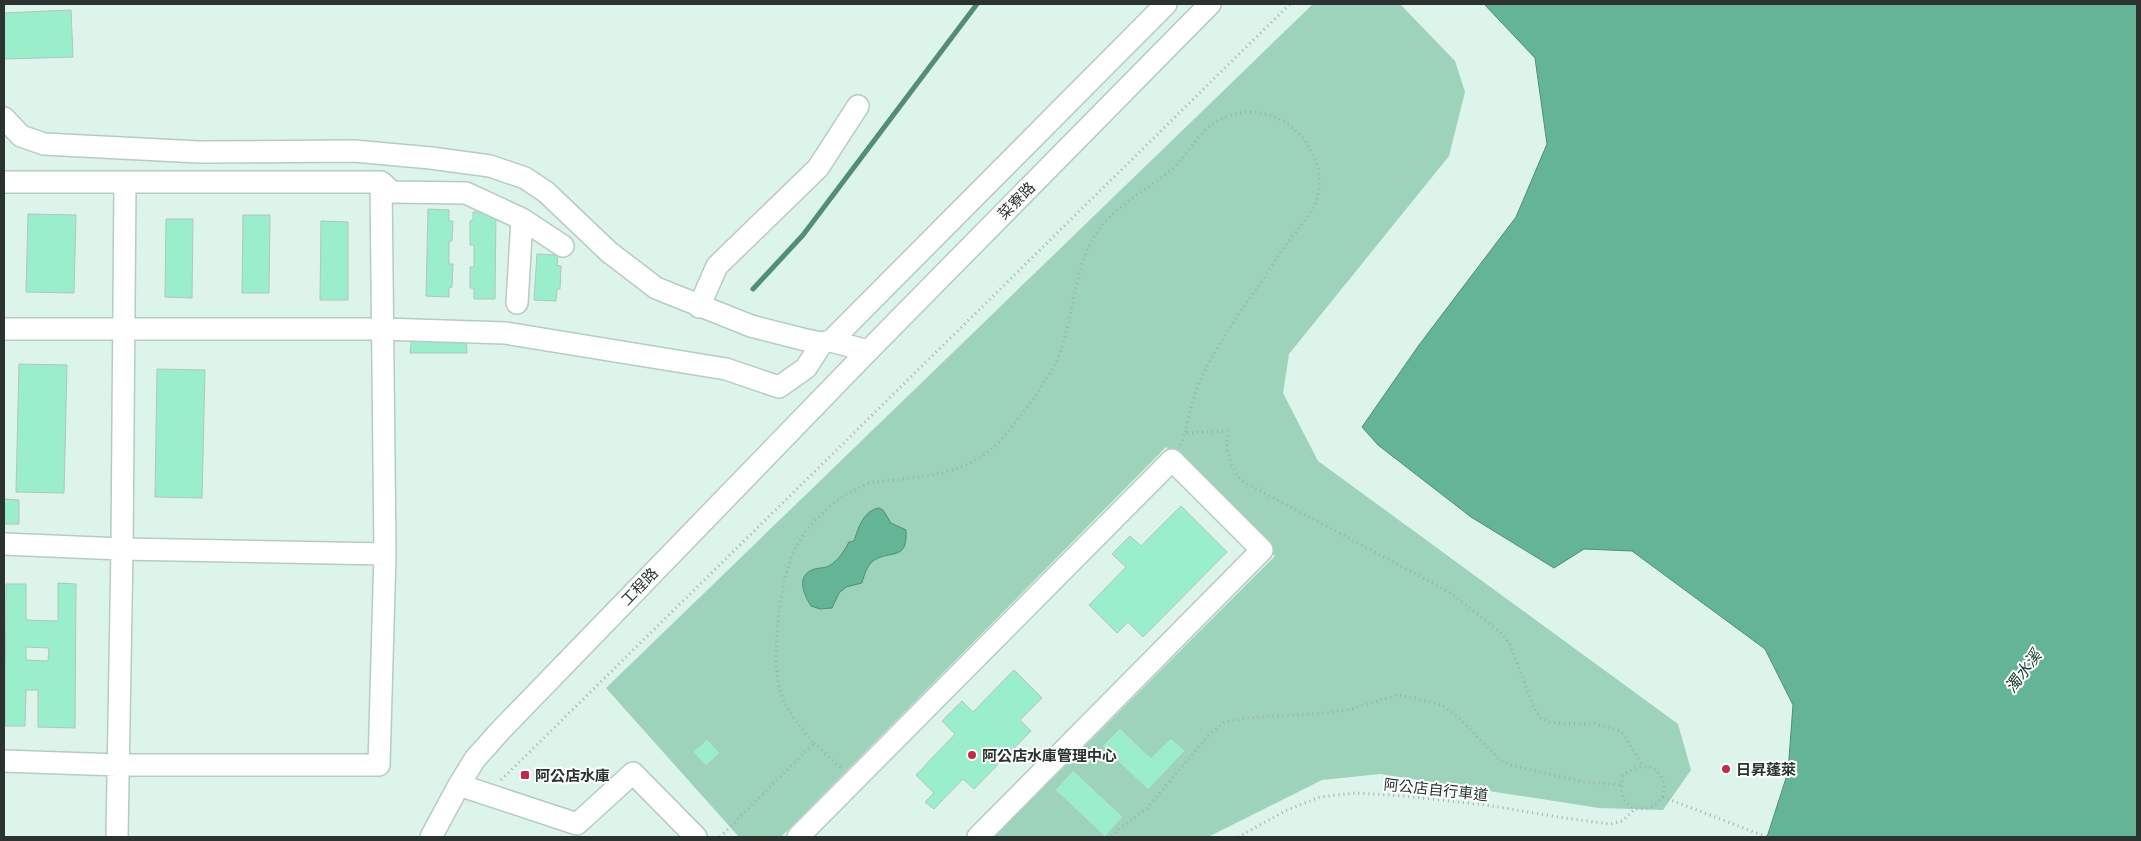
<svg xmlns="http://www.w3.org/2000/svg" width="2141" height="841" viewBox="0 0 2141 841" font-family="'Open Sans','Noto Sans TC',sans-serif">
  <rect width="100%" height="100%" fill="#dcf4e9"/>
  <!-- green -->
  <path fill="#9dd2bb" d="M1313,4H1400L1455,61L1465,92L1449,156L1289,354L1283,393L1318,461L1678,724L1691,770L1663,810L1599,808L1380,774L1322,780L1208,837H994L1275,556L1166,447L781,837H739L606,688Z"/>
  <!-- water -->
  <path fill="#63b595" stroke="#528e76" d="M1484,4H2137V837H1767L1788,772L1793,705L1765,649L1632,551L1584,549L1554,568L1471,517L1378,445L1362,427L1419,345L1516,217L1547,144L1535,58Z
    M879,508L883,510L891,523L906,530C908,563 889,549 873,561C867,566 864,575 862,583L846,587L839,593L832,608L820,609L811,606C805,596 796,579 810,571C816,567 823,569 829,566C839,560 844,551 849,542L854,541C858,528 864,510 879,508Z"/>
  <g fill="none" stroke-linecap="round" stroke-linejoin="round">
    <!-- stream -->
    <path stroke="#528e76" stroke-width="5" d="M753,289L803,235L977,4"/>
  </g>
  <!-- building -->
  <path fill="#9beecb" stroke="#b0c6bc" fill-rule="evenodd" d="M71,10L73,57L4,59V13Z
    M428,209L449,210V221H453L452,241H449V264H453L452,287L449,288V297L426,296Z
    M473,212H496L495,299H474V288H470V267H474V245H470V221L473,220Z
    M28,214L76,215L74,293L26,292Z
    M243,215H270L269,293H242Z
    M166,219H193L192,298L165,297Z
    M321,221L348,222V300H320Z
    M537,254L558,255L557,265L561,266L560,289H557L556,301L534,300Z
    M412,335L466,337L467,353H410Z
    M19,364L67,365L64,493L16,492Z
    M157,369L205,370L202,498L155,497Z
    M4,499L19,500V524H4Z
    M1181,506L1227,552L1143,637L1128,622L1117,633L1089,605L1126,567L1112,554L1130,536L1141,546Z
    M58,583L76,584L75,728L38,727V690H26L25,726H5L6,584H26V620L58,621ZM26,647L49,648L48,661L26,660Z
    M1014,670L1042,698L1020,720L1031,731L974,789L963,779L934,809L925,802L934,793L916,775L955,734L942,721L962,701L973,712Z
    M1120,728L1151,758L1171,738L1185,751L1148,790L1102,746Z
    M707,739L720,753L706,766L693,752Z
    M1073,770L1123,817L1105,837L1055,790Z"/>
  <g fill="none" stroke-linecap="round" stroke-linejoin="round">
    <defs>
      <path id="minor" d="M4,118L21,136L44,144L199,152L354,151L431,158L490,166L525,178L546,192L609,252L656,288L751,326L806,340L822,343L831,341L868,351
        M4,182H381L385,554L379,765H118L4,761
        M381,182L392,192L466,193L522,219L563,246
        M517,303L522,219
        M699,307L717,266L818,168L858,106
        M4,329H384L505,333L726,369L779,387L806,368L822,343
        M831,341L1166,4
        M4,544L122,549L385,554
        M459,785L577,824L633,773L696,837
        M117,837L122,549L125,183
        M431,837L459,785L475,759L500,731L868,351L1210,4
        M798,837L1172,460L1262,550L978,837"/>
    </defs>
    <!-- minor casing -->
    <use href="#minor" stroke="#b6ccc2" stroke-width="24"/>
    <!-- path -->
    <path stroke="#9fb2a9" stroke-width="3" stroke-dasharray="1 4" stroke-linecap="butt" d="M1180,445L1185,433L1228,431C1225,451 1230,466 1242,481L1449,592L1498,630L1510,644L1533,706L1540,718L1552,723L1595,724L1621,731L1643,766
      M814,743L841,768
      M501,780L1290,4
      M1663,797L1767,837
      M720,837L814,743C803,730 791,717 784,701C773,679 776,637 779,612C782,594 785,573 792,556C805,524 838,494 870,483C880,480 892,481 902,479C943,474 977,469 1005,435C1025,410 1046,385 1059,355C1074,318 1073,274 1093,238C1109,209 1145,192 1170,171C1185,159 1193,140 1208,128C1249,94 1305,118 1318,168C1320,179 1320,196 1314,206C1305,223 1291,237 1280,253C1274,261 1269,271 1263,280C1237,316 1210,354 1194,396C1190,408 1188,421 1185,433
      M1112,837L1119,829L1147,808L1209,735L1225,722L1245,718L1327,713L1355,708L1397,695L1416,698L1442,705L1459,718L1500,760L1510,765L1584,782L1621,785
      M1238,837L1287,810L1320,797L1355,793L1404,796L1486,805L1558,817L1610,824L1622,821L1635,809C1684,811 1665,744 1623,775C1620,790 1620,801 1635,809"/>
    <!-- minor -->
    <use href="#minor" stroke="#fff" stroke-width="21"/>
  </g>
  <!-- markers -->
  <g fill="#bd2d47" stroke="#fff" stroke-width="2">
    <circle cx="972" cy="755" r="5"/>
    <circle cx="1726" cy="769" r="5"/>
    <rect x="520" y="770" width="10" height="10" rx="2.5"/>
  </g>
  <g text-anchor="middle" dominant-baseline="central" stroke-width="4" stroke-linejoin="round" paint-order="stroke">
    <!-- street labels -->
    <g font-size="15" fill="#2a332f" stroke="#fff">
      <text transform="translate(1016 200) rotate(-45)">菜寮路</text>
      <text transform="translate(639 586) rotate(-46)">工程路</text>
      <text transform="translate(1436 789) rotate(6)">阿公店自行車道</text>
    </g>
    <!-- poi labels -->
    <g font-size="15" font-weight="bold" fill="#2a332f" stroke="#fff" text-anchor="start">
      <text x="982" y="755">阿公店水庫管理中心</text>
      <text x="1736" y="769">日昇蓬萊</text>
      <text x="535" y="775">阿公店水庫</text>
    </g>
    <!-- water labels -->
    <g font-size="16" font-style="italic" fill="#14392b" stroke="#fff">
      <text transform="translate(2023 671) rotate(-53)">濁水溪</text>
    </g>
  </g>
  <!-- border -->
  <rect width="2141" height="841" fill="none" stroke="#2a332f" stroke-width="10"/>
</svg>
